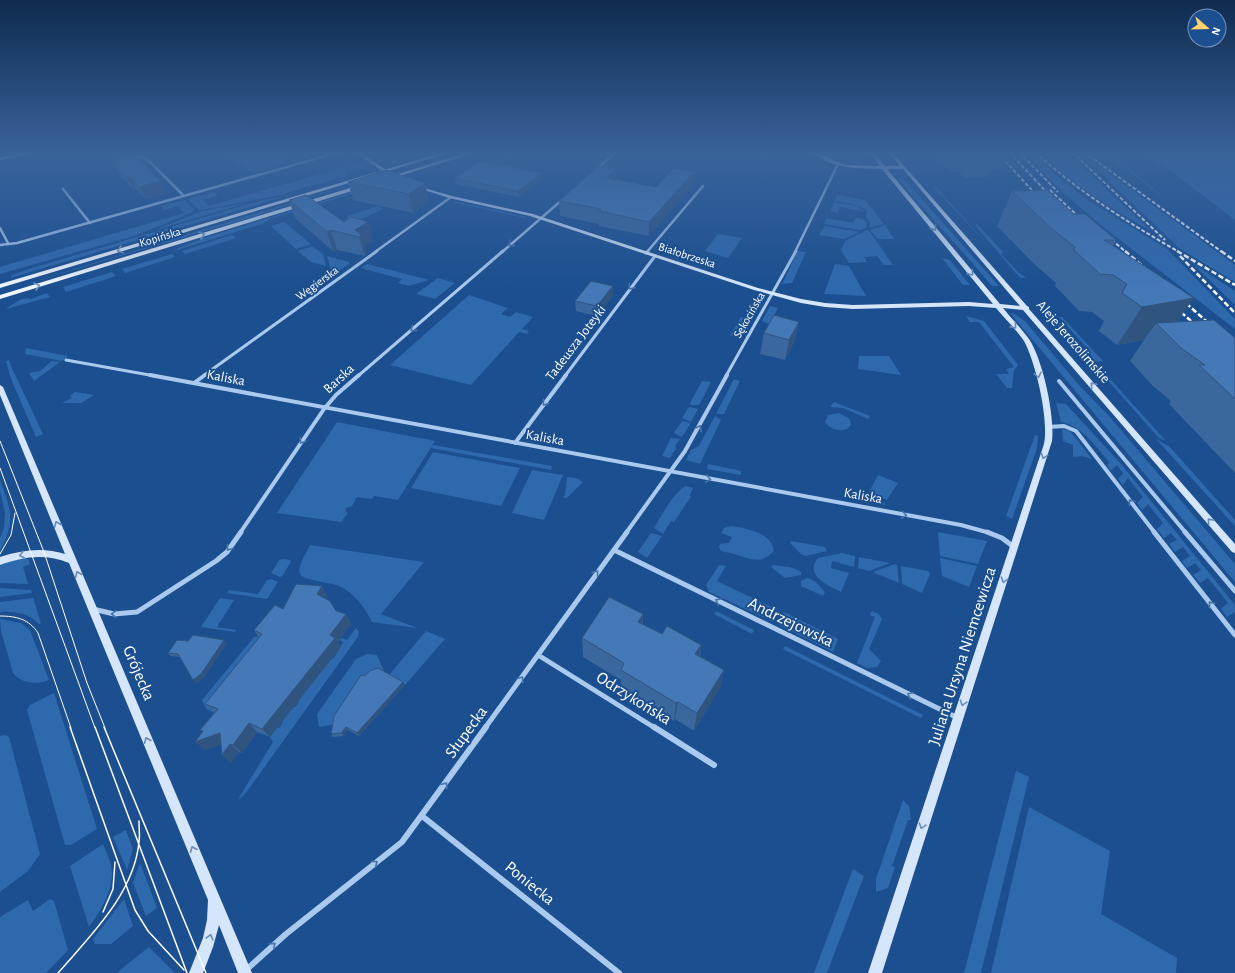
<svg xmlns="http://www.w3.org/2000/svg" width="1235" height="973" viewBox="0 0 1235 973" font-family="'Alegreya Sans',sans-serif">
  <rect width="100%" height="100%" fill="#1b4f8f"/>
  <!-- green -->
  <path fill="#2e69ad" d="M224,152H234L230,154C243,151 251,150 262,158L275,154L283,159L276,153L264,156L257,152H263L267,155L277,152L287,159L281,161L285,164L252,174Z
    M822,152L857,157L861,163L860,165L844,163Z
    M1024,152H1032L1058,177L1089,201L1167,249L1235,319V329L1097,222L1056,186Z
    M1039,152H1067L1151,231C1110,208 1073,185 1039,152Z
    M1077,152H1080L1235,265V282L1179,248L1106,178H1107Z
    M1104,152H1110L1169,202Z
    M1141,152H1231L1235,154V220L1172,172Z
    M358,163L360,164L358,165H361L365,167L355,173L350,171L345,173L346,176L280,195L202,210L198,209L188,199L214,192L218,195L203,200L209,206Z
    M898,179H904L999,286H992C962,250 929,216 898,179Z
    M361,181L255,216L16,287Z
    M369,187L371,188L272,218L262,224L177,250L176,249L201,239Z
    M936,187L988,245L934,188Z
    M837,195L865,200L884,224L870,228V222L866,217L867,212C859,203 845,203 834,201Z
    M282,197H283L10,278L12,275L32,268L263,200Z
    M185,200L194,210L193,212L137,235L0,274V267L184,213L178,206L164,210L161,206Z
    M452,202H457L527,217L525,218Z
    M834,202L857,206L865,212L840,207L837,213L830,211Z
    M247,203L155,230L202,211Z
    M378,206L383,209L362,219L366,227L346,221L348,216Z
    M856,217L867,222L866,228L860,230L824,224L827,218L853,223Z
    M284,222L311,244L296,249L271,226Z
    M977,224L1003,252L1001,254L1018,272L1026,278H1020L975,225Z
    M885,225L894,239H878L870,230Z
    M825,226L859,232L844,239L819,235Z
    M867,230L870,232L893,265H884L877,256L864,257L867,262L849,263L841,250L845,241Z
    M718,234L742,238L728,258L705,251Z
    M232,235L236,238L185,254L182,251Z
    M312,246L323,254L326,266L311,262L298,251Z
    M798,251L806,252L792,283L782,284Z
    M172,254L175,257L125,273L122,269Z
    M327,256L349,262V264L334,274L332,273Z
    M942,258L950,260L970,285H963Z
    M1192,263L1235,291V305Z
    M367,264L429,280L409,286L398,283L402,279L361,268Z
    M835,264L849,266L866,296L824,294Z
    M112,272L116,276L66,292L63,287Z
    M438,278L455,283L435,299L416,294Z
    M47,293L50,297L6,309C13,304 23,296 31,299Z
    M469,295L508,308L501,314L510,317L516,312L533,317L522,329L529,331L527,334L519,332L471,385L390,365Z
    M770,306L778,308L769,324L762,321Z
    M1013,313L1025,321L1078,384L1109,416L1235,564V582L1011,314Z
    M966,316L984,321L1018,365L1014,370L1012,388H1007L996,374H1009L1006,369L1014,367L979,322H970Z
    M1052,316H1054L1084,349L1086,358L1053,321Z
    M741,317L748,319L737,338L730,335Z
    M1059,317H1062L1103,361L1095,362L1166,441L1158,437L1095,366L1089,350Z
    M26,348L68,356L62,361L25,354Z
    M859,356H889L901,375L858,369Z
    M9,360L11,366L43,434L36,437L11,379L6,361Z
    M52,361L60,362L34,381L29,373L40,371Z
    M734,379L740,381L724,414H716Z
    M702,381L711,382L699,405H691L690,403Z
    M75,392L94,395L81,403H62L72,398L70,396Z
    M834,402L870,416L868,419L843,408L830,407Z
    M1056,403L1066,404L1121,464L1235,605V612L1227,617L1221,609L1228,603L1208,578L1200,583L1193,575L1201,570L1195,563L1187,568L1182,561L1190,556L1183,547L1175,552L1169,544L1177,540L1171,533L1164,538L1157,529L1163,523L1148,504L1142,510L1137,503L1143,497L1128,478L1123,485L1118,479L1123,473L1117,465L1111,471L1107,465L1109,462C1096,447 1081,425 1061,422Z
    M690,407L698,409L691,422L682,418L688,408Z
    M839,413L850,419L851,425L847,429C839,432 830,429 825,422L828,415Z
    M715,416L721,420L700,464L686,460L691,450L699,446Z
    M682,421L691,423L682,437L674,433Z
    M337,422L435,441L398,500L374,496L372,499L357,497L352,506L346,508V512L348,513L341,522L277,513Z
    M1062,429L1070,431L1092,459L1082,456L1073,457V445L1063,441Z
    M1035,435L1038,436L1037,448L1012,519L1006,516Z
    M671,438L680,439L675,446L676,448L670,458L662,456Z
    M1156,439L1169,446L1235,520V526Z
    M433,445L552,466L551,470L431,448Z
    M433,452L520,468L501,506L411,488Z
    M708,464L741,471V475L707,469Z
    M532,470L563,475L544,520L512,513Z
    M878,475L898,483L887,500L869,492Z
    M567,477L576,478L583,482L567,498H564L563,497L565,495Z
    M0,480C11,510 16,521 0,551V538L4,528L5,513L0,491Z
    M686,486L693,488L690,495L691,497L674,522L671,521L663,534L654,528C661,517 674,491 686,486Z
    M857,491L885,503V505L853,499Z
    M731,526C746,528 772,533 774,551C760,565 751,559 734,554C730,552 726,553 721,551L719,547L720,544L729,543L732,537L721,533L724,528Z
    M938,532L987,541L978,564L940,556Z
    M651,533L662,536L647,558L638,552Z
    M791,541L825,547L827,551L806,556L801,554L790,543Z
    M310,545L424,562L381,614L417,628L372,622C366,609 354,593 341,587C332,582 303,581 300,574C297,566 307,552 310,545Z
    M842,553L855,556L854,567L832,561L831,568L849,573L841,592C829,586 803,575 818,558Z
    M859,557L890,563L869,571L858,568Z
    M21,558L28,559L30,564L23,567L28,584L0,583V565Z
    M940,558L977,566L969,587L942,576Z
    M283,559L290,560L291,562L282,576L280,577L271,573L279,560Z
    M895,564L897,565L899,583L873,572Z
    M719,565L726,566L717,581L780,611L773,622L709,592L706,585Z
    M774,565C787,568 787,564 801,572V575L785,578L771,567Z
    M901,566L928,571L930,574L922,593L902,584Z
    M807,578C815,579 820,587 825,592L823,596L801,586V581Z
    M271,579L278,582L267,599L227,593L229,590L258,594L267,580Z
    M0,588L31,590L32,593L0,597Z
    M33,598L41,623L39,624C29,613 14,611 0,612V602Z
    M220,598L234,600L217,627L236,630L235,632L201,627Z
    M716,611L754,630L752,634L714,614Z
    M872,611L879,614L882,619L869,649L881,661L877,667L867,668L857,663L875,617L870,615Z
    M784,612L838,639L833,652L777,624Z
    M0,619L21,623L30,630L49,680C37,685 22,684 13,673L1,631Z
    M356,628L359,632L358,637L245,794L237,801L273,742L270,737L275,726L279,728L283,722L280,720L290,706L295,707L299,702L295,700L327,660L334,658L343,642L340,640L342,638L347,640Z
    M426,631L445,639L405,685L389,675Z
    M254,637H259L265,649L213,712L206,709L202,700Z
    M785,646L923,715L921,718L783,649Z
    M367,654L377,655L385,673L337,724L319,727L317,714L356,659Z
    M54,693L97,829L71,845H65L27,710L30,705Z
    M5,735L9,737L40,854L28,871L0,892V736Z
    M1016,771L1029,777L981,973H964Z
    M903,800L909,806L911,820H908L892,866L895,867L888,888L876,892V879Z
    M1029,807L1110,851L1101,914L1177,958L1176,973H991Z
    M126,830L133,849L127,870L113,837Z
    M103,844C106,851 109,858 111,865C116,886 101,911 89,927L70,866Z
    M140,863L157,908L146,916L133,883Z
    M853,869L864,876L827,973H814Z
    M50,899L54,901L68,950L46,973H0V917L28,900L33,911Z
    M124,899L133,926L111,944H95L93,939Z
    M149,947L175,973H118L120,970Z"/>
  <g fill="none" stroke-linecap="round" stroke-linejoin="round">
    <!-- street-far4 -->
    <path stroke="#a9c9ee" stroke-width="2.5" d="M121,152L126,156L146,158L184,196
      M176,152H178
      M400,152H402
      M0,159L32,152
      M597,169L616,152
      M63,189L90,223
      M0,228L8,243
      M0,245L17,243L340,152
      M375,252L451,197
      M502,252L563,199
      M647,252L703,186
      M795,252L838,164"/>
    <!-- street-far3 -->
    <path stroke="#a9c9ee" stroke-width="3" d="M646,253L648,251
      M66,360L155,376
      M203,376L377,251
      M358,376L503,251
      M565,376L655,256
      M726,376L796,251"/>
    <!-- street-far2 -->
    <path stroke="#a9c9ee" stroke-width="4" d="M150,375L961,525L990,533
      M1059,381L1186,533
      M194,383L205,375
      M1048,427L1064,426L1076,431L1155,533
      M515,443L566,375
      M240,533L324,409L336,395L359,375
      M626,533L685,451L727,375"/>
    <!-- street-far1 -->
    <path stroke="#a9c9ee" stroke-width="5" d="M987,532L1002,538L1014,547
      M1154,532L1235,635
      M1185,532L1235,591
      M614,550L958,718
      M93,609L114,614L137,612L216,561L227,552L241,532
      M538,655L655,728
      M485,728L627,532"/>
    <!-- street -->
    <path stroke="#a9c9ee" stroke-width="6" d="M654,727L714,765
      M422,816L619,973
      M246,970L286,934L402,842L486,727"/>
    <!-- secondary -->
    <path fill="#d6e6fa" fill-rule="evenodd" d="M354,152H359L394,175L390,176Z
      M812,152H817L845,165L880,166L869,152H873L885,166H900L888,152H892L1027,306L1029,307V309L1235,544V553L1232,552L1023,310L1003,308C1011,318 1021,328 1029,339C1043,360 1055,416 1052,441L882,973H868L1044,444C1049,420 1036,363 1024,341C1016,329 1005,319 996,308L969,306L853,309L825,307L801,303L754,290L530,216L449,198L415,187L417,186L452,196L533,214L758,288L801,299L825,303L853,305L969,302L993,304L882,169C855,168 835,170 812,152ZM887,169H903L1020,306L1000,304Z
      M0,385L3,387L252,973H238L219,925L213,947L203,973H189L203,938L207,920L208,900L69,563C45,553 23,557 0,565V557C22,550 43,547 65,554L0,395Z"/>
    <!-- primary -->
    <path fill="#f0f6ff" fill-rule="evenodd" d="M444,152H452L0,288V284Z
      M469,152H477L390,179L385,178Z
      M363,184L366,186L365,187L0,299V295Z"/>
    <!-- tram-far1 -->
    <path stroke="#fff" stroke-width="1" d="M0,441L44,552L87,683L105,728
      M0,468L95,728
      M0,554L11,535L15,513
      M0,616C16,616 29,619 38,633L71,728"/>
    <!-- tram -->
    <path stroke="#fff" stroke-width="1.5" d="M70,727L135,910L148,931L184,970
      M95,727L187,973
      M104,727L206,973
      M103,912L113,889L115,862
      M58,973C90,936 134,894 139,842C140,835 139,828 139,821"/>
    <!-- rail-far1 -->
    <path stroke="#fff" stroke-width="2" stroke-dasharray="4 2" stroke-linecap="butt" d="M997,152L1040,199
      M1009,152L1052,198
      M1019,152L1058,192
      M1035,152C1079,192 1127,222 1179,252
      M1072,152L1165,240
      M1084,152L1222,252
      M1050,190L1084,222
      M1107,236L1126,252"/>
    <!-- rail -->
    <path stroke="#fff" stroke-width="2.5" stroke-dasharray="5.5 2.5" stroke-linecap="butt" d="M1125,251L1145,268
      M1177,251L1235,285
      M1221,251L1235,261
      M1180,256L1235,313
      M1180,298L1213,327
      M1175,307L1199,328"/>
  </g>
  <!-- wall -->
  <path fill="#3a679d" d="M932,152H1006L999,171H988L986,177L964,178L959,172H952Z
    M112,157L166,194L146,199L137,190H134L121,177L115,165H116Z
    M386,170L429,201L413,213L353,200L348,182Z
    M694,172L693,186L649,236L599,226V224L560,216L559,201L616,180L656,187Z
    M541,173V179L519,197L456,184L455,178Z
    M1012,191L1074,214L1116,240L1113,246L1177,322L1235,338V473L1169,404L1171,401L1153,386L1130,361L1144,340L1117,345L1099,331L1104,321L1092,312L1079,311L1055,286L1056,283L1033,263L997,226Z
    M289,200L344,222L373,241L365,246L367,254L365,256L337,250L333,251L295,218Z
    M613,296L597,316L576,311L575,301Z
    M799,322L794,342L785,360L760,354L764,333Z
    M322,586L327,596L326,599L336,611L346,614L351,624L338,642L341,647L270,737L257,732L242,753L239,752L231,763L222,755L221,744L205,750L202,732L200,730L214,713L205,704L259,638L254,630Z
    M643,614V624L662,634L701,645L700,656L724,670L720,688L694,731L675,719L674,721L621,688V680L583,657L582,638Z
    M188,641L227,643L204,677L196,683L180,657L171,656L168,653Z
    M364,676L405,685L359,736L348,730L343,736L333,737L331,734Z"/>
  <!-- shaded-wall -->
  <path fill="#305480" d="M616,169V183L607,178Z
    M694,172L693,186L649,236V222Z
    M541,173V179L519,197L518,191Z
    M131,177L137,190H134L127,178Z
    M160,181L166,194L146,199L139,187Z
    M425,183L429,201L413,213L409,194Z
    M368,222L373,241L365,246L367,254L365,256L359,237L355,230Z
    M331,230L337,250L333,251L327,232Z
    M613,286V296L597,316V306Z
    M1194,298L1168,335L1156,323L1144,340L1117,345L1142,307Z
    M799,322L794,342L785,360L789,340Z
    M322,586L327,596L323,605L317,594Z
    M346,614L351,624L338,642L341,647L270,737L262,729L330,635Z
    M643,614L642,633L638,622Z
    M224,640L227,643L204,677L196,683L193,680Z
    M701,645L698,664L695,654Z
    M724,670L720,688L694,731L697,713Z
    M403,682L405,685L359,736L357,733Z
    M678,702L675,719L674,721L676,703Z
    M249,723L257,732L242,753L233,745Z
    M346,727L348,730L343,736L341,733Z
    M220,733L229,742L205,750L195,742Z
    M230,744L239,752L231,763L222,755Z"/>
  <!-- building -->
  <path fill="#4478b7" stroke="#305480" d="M131,152L160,181L139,187L131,177L127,178L115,165L119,164L112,157Z
    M479,161L541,173L518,191L455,178Z
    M599,166L616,169L607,178L656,187L674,168L694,172L649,222L599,211L601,209L559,201Z
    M386,170L425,183L409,194L348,182Z
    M1047,190L1074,214H1085L1116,240H1104L1194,298L1142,307L1122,293L1127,284L1113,275L1100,274L1074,250L1075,247L1051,228L1012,191Z
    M306,195L344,222L351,217L368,222L355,230L361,235L359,237L331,230L327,232L289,200Z
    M591,281L613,286L597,306L575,301Z
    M774,315L799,322L789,340L764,333Z
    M1214,320L1235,338V399L1199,365H1205L1181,348L1156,323Z
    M296,584L322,586L317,594L330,601L336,611L346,614L330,635L335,638L262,729L249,723L233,745L230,744L222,755L220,733L195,742L203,731L200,730L218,709L205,704L262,634L254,630L275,605L283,609Z
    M609,597L643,614L638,622L662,634L667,626L701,645L695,654L724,670L697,713L678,702L676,703L621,670L624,663L582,638Z
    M193,635L224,640L201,674L193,680L178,654L168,653L177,640L188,641Z
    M378,668L403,682L357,733L346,727L341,733L331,734L334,716L361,675L364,676L370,671Z"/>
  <!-- one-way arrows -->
  <defs><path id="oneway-chevron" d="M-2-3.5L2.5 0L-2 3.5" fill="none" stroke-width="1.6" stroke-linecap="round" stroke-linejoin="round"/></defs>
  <g stroke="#668bba">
    <use href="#oneway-chevron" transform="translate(934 228) rotate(51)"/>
    <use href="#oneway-chevron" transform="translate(971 273) rotate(51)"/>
    <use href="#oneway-chevron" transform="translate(1014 326) rotate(51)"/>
    <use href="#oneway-chevron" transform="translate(1038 375) rotate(77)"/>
    <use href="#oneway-chevron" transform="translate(1093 385) rotate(-131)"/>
    <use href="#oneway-chevron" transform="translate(1044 456) rotate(107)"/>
    <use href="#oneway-chevron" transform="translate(1210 521) rotate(-131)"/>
    <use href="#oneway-chevron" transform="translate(57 524) rotate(-113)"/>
    <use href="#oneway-chevron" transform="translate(22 555) rotate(169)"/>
    <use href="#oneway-chevron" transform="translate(78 574) rotate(-113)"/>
    <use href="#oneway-chevron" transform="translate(1004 580) rotate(108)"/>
    <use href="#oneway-chevron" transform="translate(963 703) rotate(108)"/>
    <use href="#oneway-chevron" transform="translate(147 740) rotate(-113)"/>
    <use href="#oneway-chevron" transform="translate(922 826) rotate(108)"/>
    <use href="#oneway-chevron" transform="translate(193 849) rotate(-113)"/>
    <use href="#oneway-chevron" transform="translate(210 937) rotate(-75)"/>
  </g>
  <g stroke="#7b9ac1">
    <use href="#oneway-chevron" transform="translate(202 235) rotate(-17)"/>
    <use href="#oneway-chevron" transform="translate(120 250) rotate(163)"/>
    <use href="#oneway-chevron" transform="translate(37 286) rotate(-17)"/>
  </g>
  <g stroke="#4674ac">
    <use href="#oneway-chevron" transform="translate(511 244) rotate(139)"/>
    <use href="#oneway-chevron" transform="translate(631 287) rotate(127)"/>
    <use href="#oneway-chevron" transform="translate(413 329) rotate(140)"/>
    <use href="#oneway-chevron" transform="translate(545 403) rotate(127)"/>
    <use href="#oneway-chevron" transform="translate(699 428) rotate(-62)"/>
    <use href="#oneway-chevron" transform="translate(302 441) rotate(124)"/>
    <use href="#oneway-chevron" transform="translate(708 479) rotate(10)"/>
    <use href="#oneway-chevron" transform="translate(1131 502) rotate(-128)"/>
    <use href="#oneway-chevron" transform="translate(904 515) rotate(10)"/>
    <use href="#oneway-chevron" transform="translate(229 548) rotate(127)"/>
    <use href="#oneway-chevron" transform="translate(596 573) rotate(-54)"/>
    <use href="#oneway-chevron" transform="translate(718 601) rotate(-154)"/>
    <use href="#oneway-chevron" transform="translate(1211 604) rotate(-128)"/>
    <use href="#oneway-chevron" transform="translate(114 614) rotate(-177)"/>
    <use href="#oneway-chevron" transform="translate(521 679) rotate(-54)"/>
    <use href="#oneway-chevron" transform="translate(910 695) rotate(-154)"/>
    <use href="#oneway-chevron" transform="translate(445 785) rotate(-54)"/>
    <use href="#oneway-chevron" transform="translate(375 863) rotate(-38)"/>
    <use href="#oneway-chevron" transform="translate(273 945) rotate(-42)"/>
  </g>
  <!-- sky -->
  <linearGradient id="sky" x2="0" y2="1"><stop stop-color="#0f2b4f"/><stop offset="0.53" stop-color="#39639b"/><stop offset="1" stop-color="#39639b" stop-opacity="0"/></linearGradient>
  <rect width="1235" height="288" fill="url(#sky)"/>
  <g text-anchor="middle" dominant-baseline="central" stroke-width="4" stroke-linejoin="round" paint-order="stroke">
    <!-- far-street labels -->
    <g font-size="12" fill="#fff" stroke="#1b4f8f">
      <text transform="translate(160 237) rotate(-17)">Kopińska</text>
      <text transform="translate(687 255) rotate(18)">Białobrzeska</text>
      <text transform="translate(317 283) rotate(-36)">Węgierska</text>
      <text transform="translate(749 315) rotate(-60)">Sękocińska</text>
    </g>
    <!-- street labels -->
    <g font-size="14" fill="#fff" stroke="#1b4f8f">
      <text transform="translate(1073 342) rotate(49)">Aleje Jerozolimskie</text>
      <text transform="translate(576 343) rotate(-53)">Tadeusza Joteyki</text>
      <text transform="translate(226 378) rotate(11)">Kaliska</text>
      <text transform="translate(339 379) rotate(-43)">Barska</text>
      <text transform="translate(545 438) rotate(10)">Kaliska</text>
      <text transform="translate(863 496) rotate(10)">Kaliska</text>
    </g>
    <!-- near-street labels -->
    <g font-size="17" fill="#fff" stroke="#1b4f8f">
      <text transform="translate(791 622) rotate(26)">Andrzejowska</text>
      <text transform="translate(962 656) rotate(-72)">Juliana Ursyna Niemcewicza</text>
      <text transform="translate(139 673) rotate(67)">Grójecka</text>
      <text transform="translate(634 698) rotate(32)">Odrzykońska</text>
      <text transform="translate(466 732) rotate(-54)">Słupecka</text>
      <text transform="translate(530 883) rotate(39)">Poniecka</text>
    </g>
  </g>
  <!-- north arrow -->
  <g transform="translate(1207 28) rotate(110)"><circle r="19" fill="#1b4f8f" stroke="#7695bc"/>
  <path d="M0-3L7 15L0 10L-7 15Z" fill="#ffd166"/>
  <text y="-6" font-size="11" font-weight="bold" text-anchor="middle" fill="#ffffff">N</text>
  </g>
</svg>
